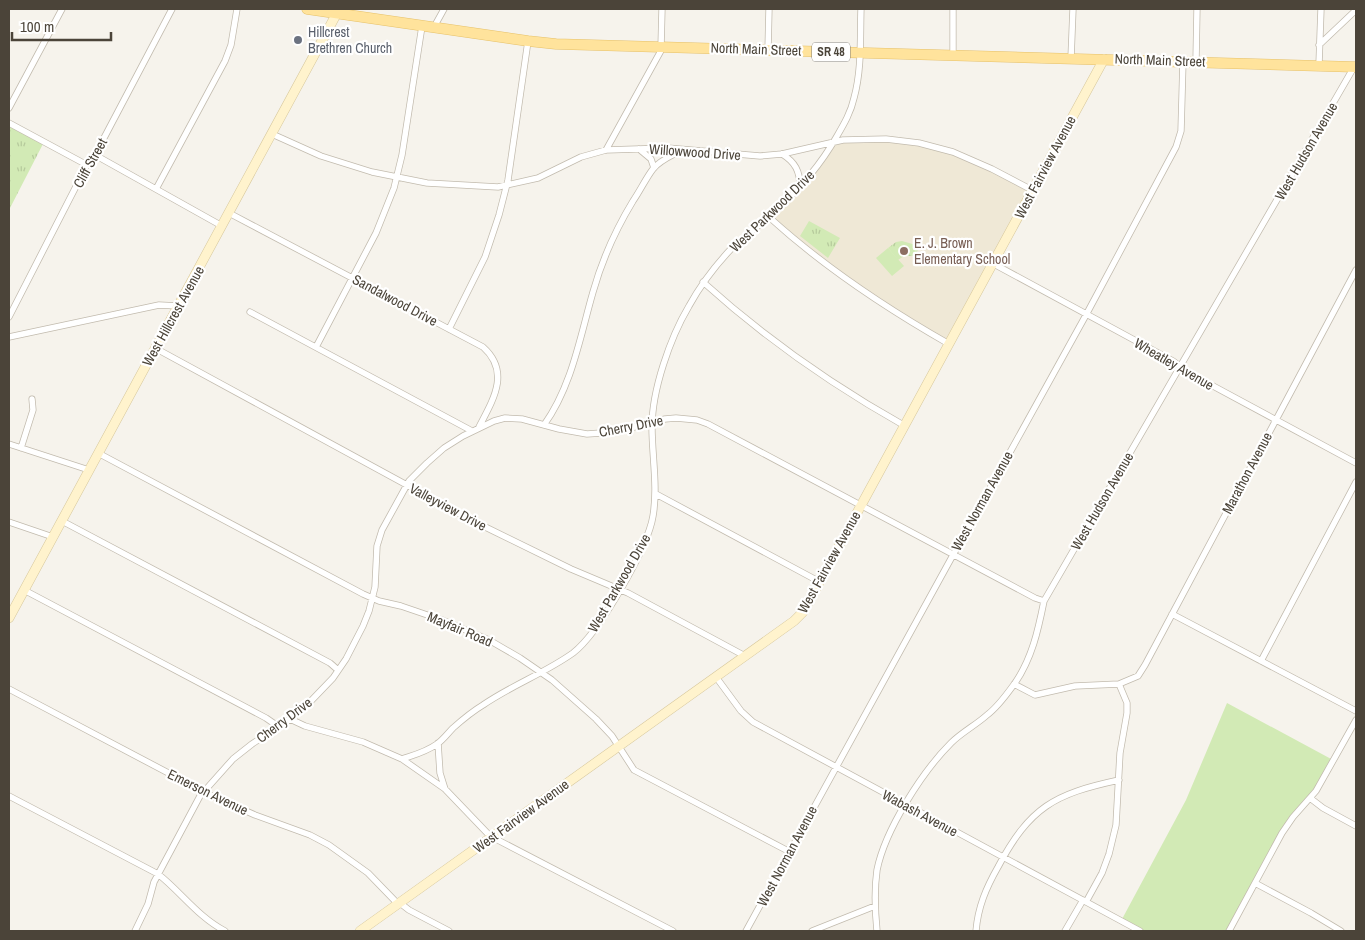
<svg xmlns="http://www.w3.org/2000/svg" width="1365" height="940" viewBox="0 0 1365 940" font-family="'Archivo Narrow',sans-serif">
  <defs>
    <pattern id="park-tufts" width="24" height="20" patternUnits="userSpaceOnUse" patternTransform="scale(1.25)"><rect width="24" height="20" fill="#d2eab5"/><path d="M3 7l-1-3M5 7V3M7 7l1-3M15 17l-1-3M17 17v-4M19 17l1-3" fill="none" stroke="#b6ca9c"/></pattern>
  </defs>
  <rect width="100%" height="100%" fill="#f6f3ec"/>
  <!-- education -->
  <path fill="#efe8d6" d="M886,139L953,152L1032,190L949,344L860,290L769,217L795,192L833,143Z"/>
  <!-- green -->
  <path fill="#d2eab5" d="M888,248L904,266L892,276L876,258Z
    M1227,703L1333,760L1325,774L1293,817L1229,931H1140L1121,921L1186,800Z"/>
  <!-- park -->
  <path fill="url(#park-tufts)" d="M9,123L44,142L9,210Z
    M809,221L840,238L828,258L800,236Z
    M902,241L916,245L919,249L914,256H904L898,260L888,248L896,242Z"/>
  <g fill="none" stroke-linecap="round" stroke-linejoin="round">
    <defs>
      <path id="street" d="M434,27L444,9
        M1319,45L1356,10
        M661,47L662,9
        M768,50L769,9
        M953,55V9
        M1071,58L1073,9
        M1196,61L1197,9
        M1319,64L1321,9
        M9,108L62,9
        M9,123L87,165
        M272,134L321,156L372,172L427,183L498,187L538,178L581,157L606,150L668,148L760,156L782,154L843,140L886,139L919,143L953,152L992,169L1032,190
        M639,149L651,159L654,168
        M606,150L663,47
        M782,154C795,162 800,171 800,187
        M95,155L222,226
        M156,189L225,61L231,45L237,9
        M229,213L483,347C511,372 493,400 479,427
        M769,217C824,267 884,307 949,344
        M992,263L1173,361L1189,373L1356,463
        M703,282C765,338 832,385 905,426
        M250,312L472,431
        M9,317L87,165L95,155L172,9
        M449,329L485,257L499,215L508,180L528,41
        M9,337L159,305L178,306
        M316,347L376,233L394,188L402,155L422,26
        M155,348L473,521L571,569L628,593L745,656
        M544,425C572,386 580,337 593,292C602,260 616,229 633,201C640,191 646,178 653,169C660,160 673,155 682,150
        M9,444L89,470
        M21,448L33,410L32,399
        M98,453L363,594L379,601L401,606L442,620L489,640L520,658L552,680L596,719L612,736L634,770L790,852
        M656,494L820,582
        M62,521L330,663L338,670
        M9,522L53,537
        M24,590L266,718L279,727
        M1172,614L1356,711
        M1261,661L1356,482
        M716,677L741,711L753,722L1140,931
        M1014,684L1035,695L1075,686L1119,684L1138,676L1145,665L1356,270
        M9,689L212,796L255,815L310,835L329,845L368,873L398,904
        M290,719L305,726L363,742L402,759L445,789L491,837
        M438,743L440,773L445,789
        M402,759C414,755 426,752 437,744C443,740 448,733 453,728C462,720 473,711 483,705C512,685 545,673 573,653C599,633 648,548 653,516C658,487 652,456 652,427C652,390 670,338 689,306C700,286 715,266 731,249C745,236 760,225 774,212C799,190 820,166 837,136C844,124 851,112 854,98C862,69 860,38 861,9
        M9,796L158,874C181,892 198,917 225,931
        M1310,798L1323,808L1356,826
        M492,837L673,931
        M1255,883L1311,913L1341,931
        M1086,902L1102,873L1109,854L1116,825L1120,753L1127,713V703L1119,684
        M400,903L409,910L449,931
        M135,931L148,904L154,882L200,796L233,759L252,744L290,719L309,703L333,678L346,659L363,626L369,611L375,587L377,546L382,530L409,481L427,463L444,448L463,436L494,421L505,418L522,419L559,429L587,434L615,432L665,419L676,418L697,420L708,424L1035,598L1044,601
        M746,931L953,555L1086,315L1176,147L1181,131L1183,61
        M812,931L875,906
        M877,931C875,911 874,891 877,870C885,830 922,772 951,743C962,732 976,725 987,715C998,707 1007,694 1015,683C1032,658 1038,631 1044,601L1354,67
        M976,931C978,907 986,888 998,867C1030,807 1054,794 1119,780
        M1065,931L1083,900
        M1229,931L1282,833L1293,817L1316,791L1356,720"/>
      <path id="secondary" d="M9,618L337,13
        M360,931L794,621L803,612L1104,59"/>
      <path id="primary" d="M307,9L528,41L556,44L1356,67"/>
    </defs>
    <!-- street casing -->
    <use href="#street" stroke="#c2bbae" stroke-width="7"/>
    <!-- secondary casing -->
    <use href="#secondary" stroke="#d6c79b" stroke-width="10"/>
    <!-- primary casing -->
    <use href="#primary" stroke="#e6c16a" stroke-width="11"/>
    <!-- street -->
    <use href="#street" stroke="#fff" stroke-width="5.5"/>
    <!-- secondary -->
    <use href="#secondary" stroke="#fff3cd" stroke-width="9"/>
    <!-- primary -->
    <use href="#primary" stroke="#ffe39c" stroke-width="10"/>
  </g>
  <!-- markers -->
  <circle fill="#6b7280" stroke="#fff" stroke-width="2" cx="298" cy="40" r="5"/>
  <circle fill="#8d6e63" stroke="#fff" stroke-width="2" cx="904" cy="251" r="5"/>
  <g text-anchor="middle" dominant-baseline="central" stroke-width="4.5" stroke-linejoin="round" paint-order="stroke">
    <!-- shield labels -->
    <rect fill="#fff" stroke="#817c74" stroke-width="1" x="812" y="42.5" width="38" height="19" rx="4"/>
    <g font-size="12" font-weight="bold" fill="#4b4439">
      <text x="831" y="52">SR 48</text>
    </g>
    <!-- worship labels -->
    <g font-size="14" fill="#5b616d" stroke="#fff" text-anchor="start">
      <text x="308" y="32">Hillcrest<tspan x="308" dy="16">Brethren Church</tspan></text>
    </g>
    <!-- street labels -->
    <g font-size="14" fill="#4b4439" stroke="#fff">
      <text transform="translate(756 49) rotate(2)">North Main Street</text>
      <text transform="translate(1160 60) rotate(2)">North Main Street</text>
      <text transform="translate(1306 151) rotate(-60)">West Hudson Avenue</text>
      <text transform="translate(695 152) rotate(4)">Willowwood Drive</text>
      <text transform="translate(90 163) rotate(-61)">Cliff Street</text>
      <text transform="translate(1045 167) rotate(-62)">West Fairview Avenue</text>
      <text transform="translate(772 211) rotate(-44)">West Parkwood Drive</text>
      <text transform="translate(395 300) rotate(28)">Sandalwood Drive</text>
      <text transform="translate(173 316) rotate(-61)">West Hillcrest Avenue</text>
      <text transform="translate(1174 364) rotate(30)">Wheatley Avenue</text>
      <text transform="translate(631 426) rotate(-11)">Cherry Drive</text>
      <text transform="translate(1247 473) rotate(-62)">Marathon Avenue</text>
      <text transform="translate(982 501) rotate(-61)">West Norman Avenue</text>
      <text transform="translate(1102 501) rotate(-60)">West Hudson Avenue</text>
      <text transform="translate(448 507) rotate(28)">Valleyview Drive</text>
      <text transform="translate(829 562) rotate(-61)">West Fairview Avenue</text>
      <text transform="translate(619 583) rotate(-60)">West Parkwood Drive</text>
      <text transform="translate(460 629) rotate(23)">Mayfair Road</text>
      <text transform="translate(284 720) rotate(-37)">Cherry Drive</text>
      <text transform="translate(208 792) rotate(26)">Emerson Avenue</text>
      <text transform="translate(920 813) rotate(28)">Wabash Avenue</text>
      <text transform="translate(521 816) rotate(-36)">West Fairview Avenue</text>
      <text transform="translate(787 856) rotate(-62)">West Norman Avenue</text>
    </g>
    <!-- education labels -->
    <g font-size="14" fill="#785e54" stroke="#fff" text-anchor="start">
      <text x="914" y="243">E. J. Brown<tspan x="914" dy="16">Elementary School</tspan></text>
    </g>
  </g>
  <!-- border -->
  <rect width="1365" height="940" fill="none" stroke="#4b4439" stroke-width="20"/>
  <!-- scale -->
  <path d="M12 32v8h99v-8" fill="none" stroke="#4b4439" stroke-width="2.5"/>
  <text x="20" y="32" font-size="15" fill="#4b4439" stroke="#ffffff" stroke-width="4" paint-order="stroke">100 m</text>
</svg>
